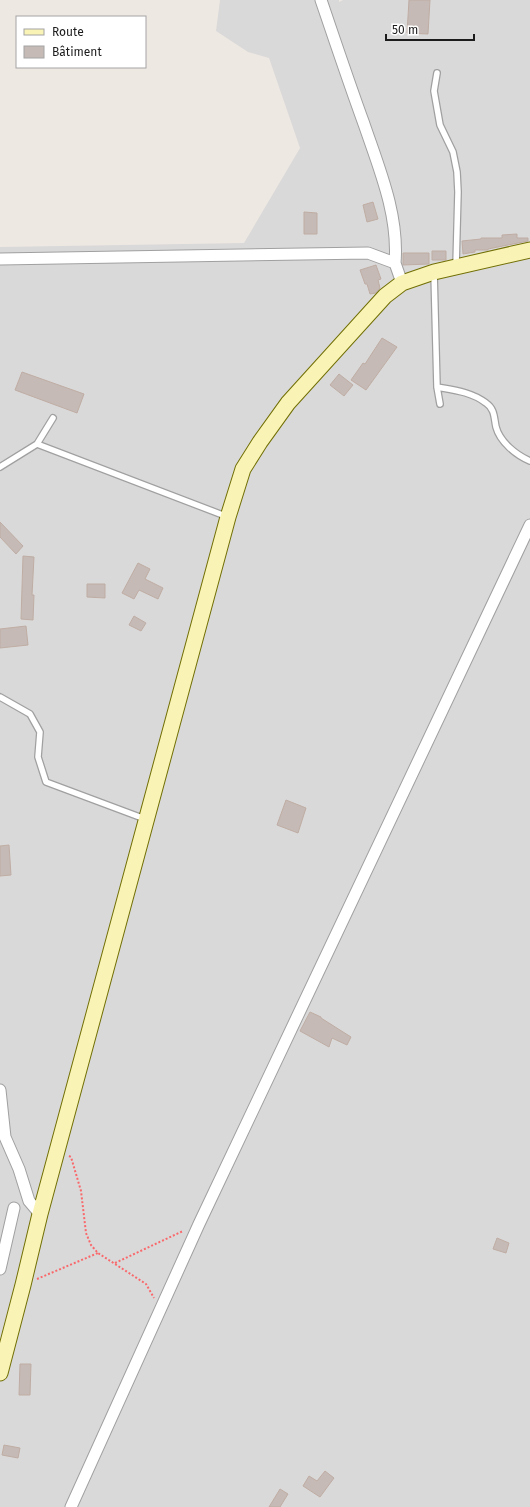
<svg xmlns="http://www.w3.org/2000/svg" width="530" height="1507" viewBox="0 0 530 1507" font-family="'Fira Sans',sans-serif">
  <rect width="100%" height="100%" fill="#eee8e2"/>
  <!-- residential -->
  <path fill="#dad9d9" d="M220,0H339V2L343,0H530V1507H0V247L244,243L300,148L269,58L248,52L216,31Z"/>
  <!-- building -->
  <path fill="#c5bab5" stroke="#bfada4" d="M409,0H430L428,34L407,33Z
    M373,202L378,219L367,222L363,205Z
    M304,212L317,213V234H304Z
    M517,234V238H528V241L488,249V250H475V252L463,254L462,241L481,239V238H502V235Z
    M432,251H446V260H432Z
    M403,253H429V264L403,265Z
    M376,265L381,279L378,280L380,288L376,293L370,294L367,284H365L360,270Z
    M382,338L397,347L366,390L351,380L363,363L365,364Z
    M22,372L84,394L77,413L15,390Z
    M339,374L353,385L344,396L330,385Z
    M0,522L23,546L16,554L0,537Z
    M23,556L34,557L32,595H34L33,620L21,619Z
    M138,563L150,569L145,579L163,588L158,599L139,590L134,599L122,593Z
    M87,584H105V598L87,597Z
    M134,616L146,623L141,631L129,625Z
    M26,626L28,645L0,648V629Z
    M286,800L306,808L298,833L277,825Z
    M9,845L11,875L0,876V846Z
    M310,1012L321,1017V1018L351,1037L347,1045L332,1038L329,1047L300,1031Z
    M497,1238L509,1243L506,1253L493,1249Z
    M20,1364H31L30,1395H19Z
    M4,1445L20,1448L18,1458L2,1455Z
    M325,1471L334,1478L320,1497L303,1486L309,1476L317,1481Z
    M280,1489L288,1494L280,1507H269Z"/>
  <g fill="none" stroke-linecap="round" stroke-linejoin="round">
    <defs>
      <path id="lane" d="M437,73L434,91L440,125L453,152L457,172L458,192L456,266
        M434,272L437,387L440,404
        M437,387C454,390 472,392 486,403C495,409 494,418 496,427C500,442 516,455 530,461
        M37,444L228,517
        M0,467L37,444L53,418
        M0,697L30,714L40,732L38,757L46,782L145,819"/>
      <path id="street" d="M321,0C335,41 349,83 364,124C379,168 399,215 395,263
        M0,259L368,253L395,263L402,283
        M0,1090L5,1137L19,1169L29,1201L40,1214
        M0,1269L14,1208
        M71,1507L199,1224L530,525"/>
      <path id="secondary" d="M0,1373L23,1285L40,1214L228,517L243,469L260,442L288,403L385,296L402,283L434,272L530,250"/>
    </defs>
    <!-- lane casing -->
    <use href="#lane" stroke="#a0a0a0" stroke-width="8"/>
    <!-- street casing -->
    <use href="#street" stroke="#a0a0a0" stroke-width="13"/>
    <!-- secondary casing -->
    <use href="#secondary" stroke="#716f05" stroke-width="17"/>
    <!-- path -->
    <path stroke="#f9686b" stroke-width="2" stroke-dasharray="2 2" stroke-linecap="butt" d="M69,1156L71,1157L81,1191L86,1233L91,1245L98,1253L146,1284L154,1298
      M115,1263L183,1231
      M37,1279L98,1253"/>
    <!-- lane -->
    <use href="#lane" stroke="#fff" stroke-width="5.5"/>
    <!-- street -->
    <use href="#street" stroke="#fff" stroke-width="11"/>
    <!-- secondary -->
    <use href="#secondary" stroke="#f9f4b5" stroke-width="15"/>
  </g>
  <!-- legend -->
  <rect x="16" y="16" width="130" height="52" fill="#ffffff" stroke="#a4a4a4"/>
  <rect x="24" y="29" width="20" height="6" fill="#f9f4b5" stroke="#a4a4a4"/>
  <text x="52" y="36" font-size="12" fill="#1c1c1c">Route</text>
  <rect x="24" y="46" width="20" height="12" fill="#c5bab5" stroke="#a4a4a4"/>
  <text x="52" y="56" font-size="12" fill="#1c1c1c">Bâtiment</text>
  <!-- scale -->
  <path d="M386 34v6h88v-6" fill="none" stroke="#1c1c1c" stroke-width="2"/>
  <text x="392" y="34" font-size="12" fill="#1c1c1c" stroke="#ffffff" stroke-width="3" paint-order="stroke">50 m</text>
</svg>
